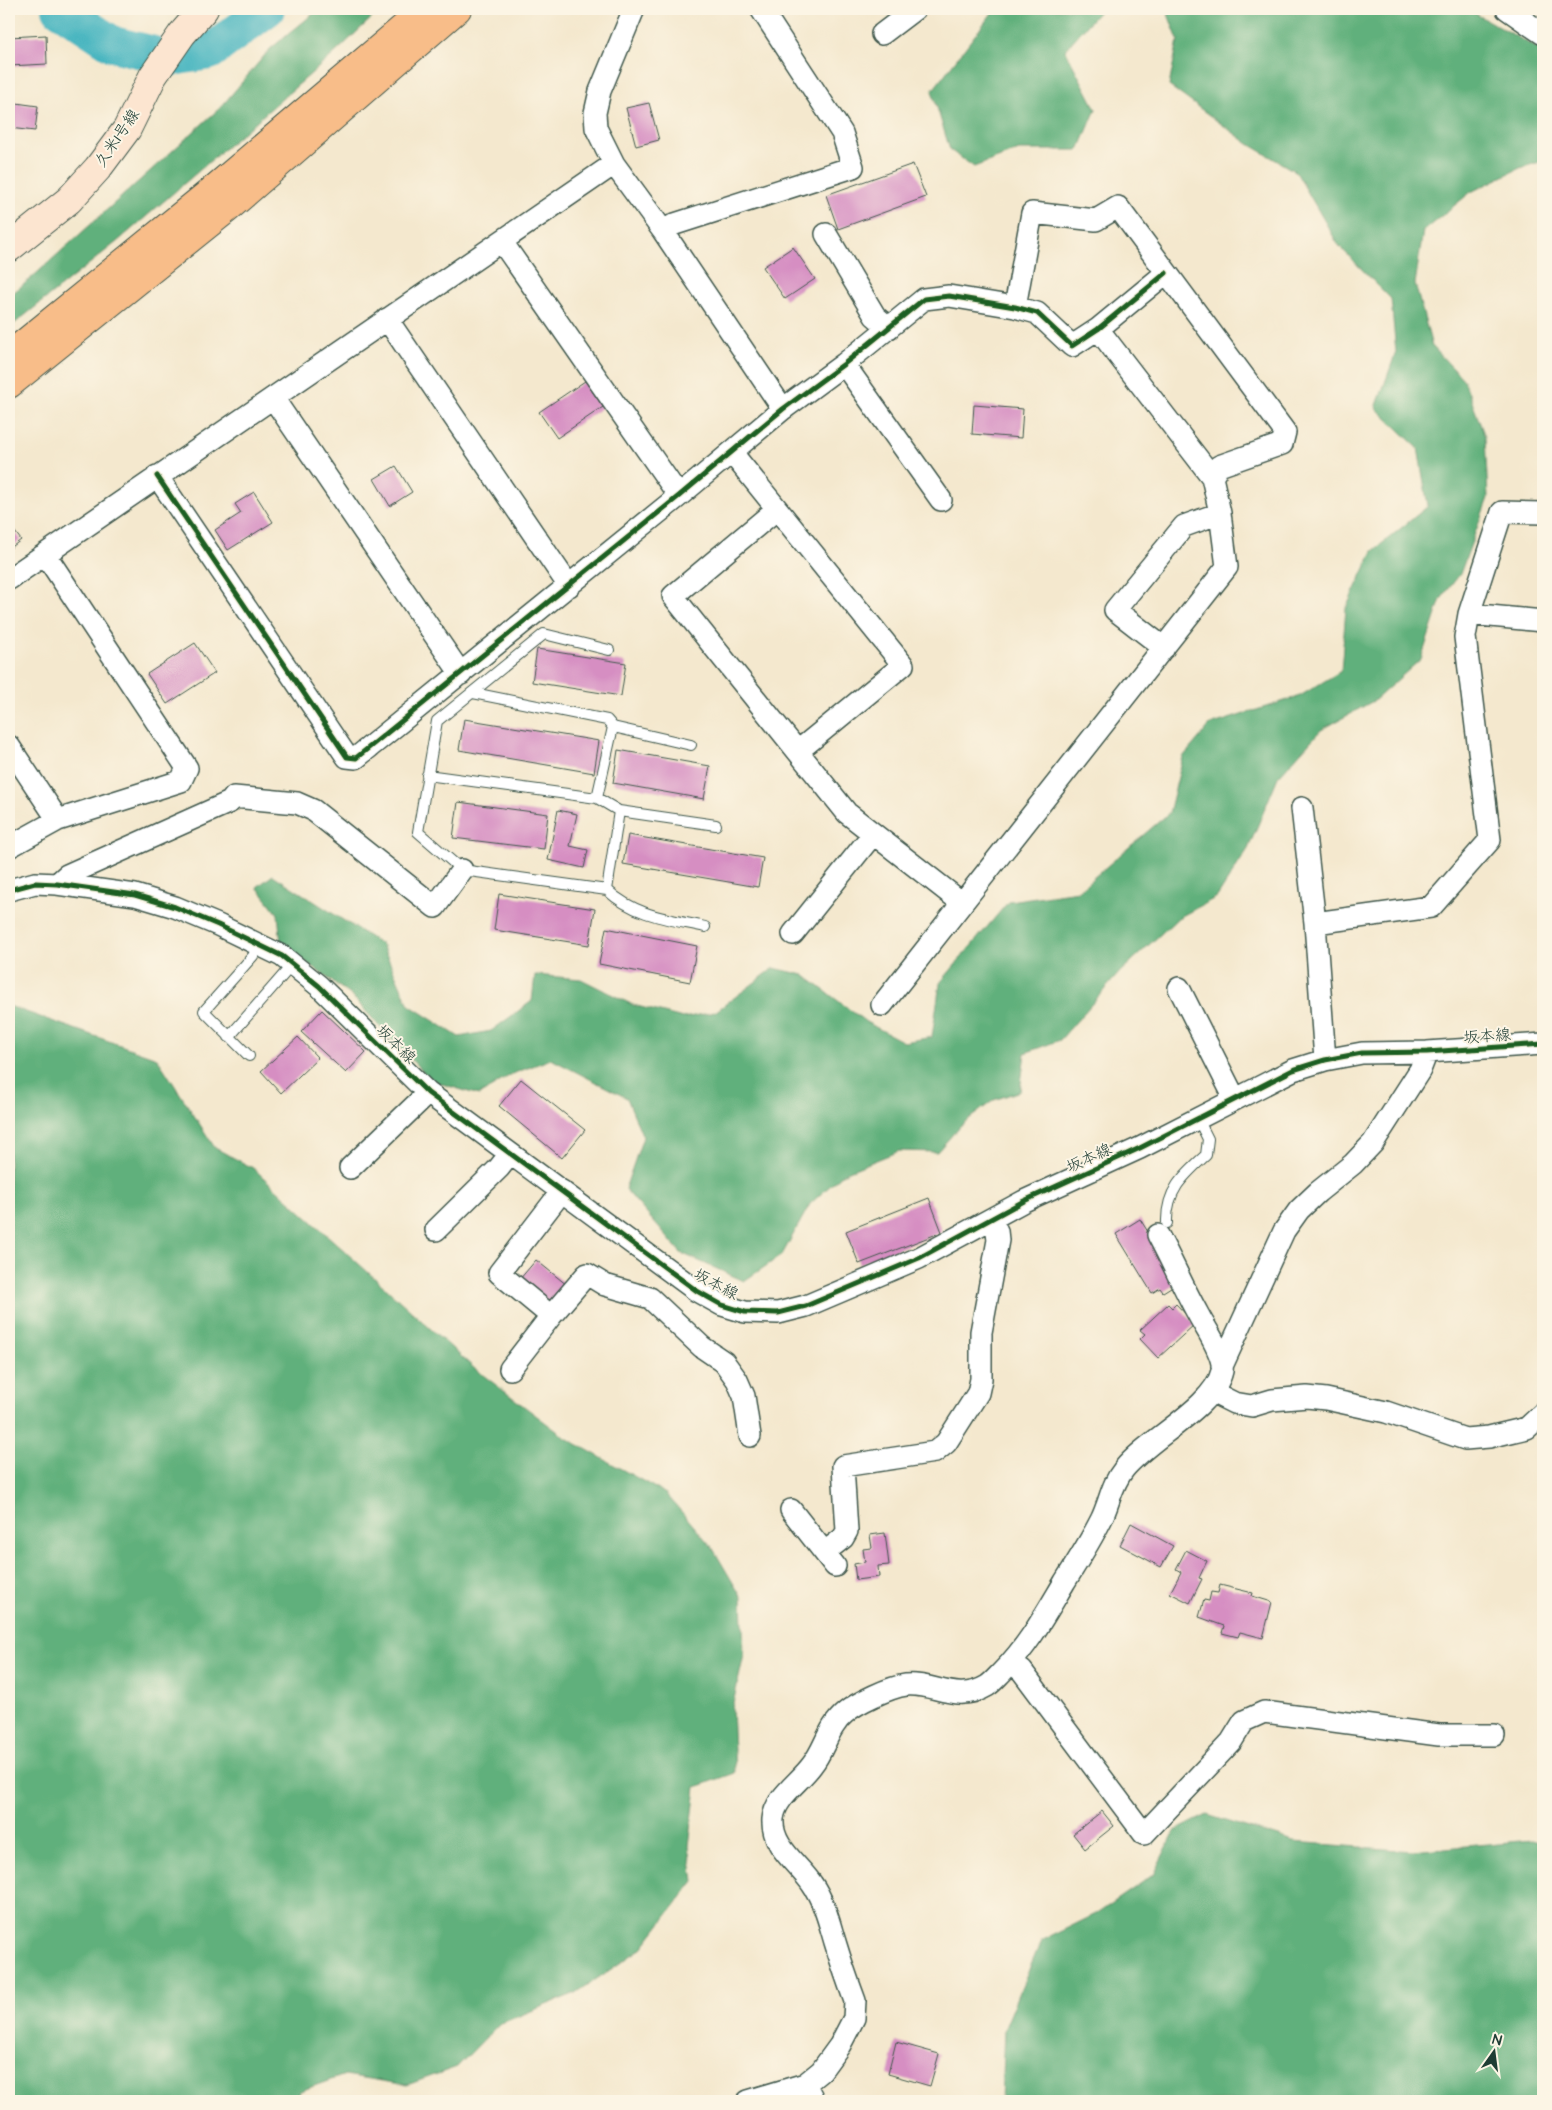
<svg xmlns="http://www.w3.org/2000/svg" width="1552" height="2110" viewBox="0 0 1552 2110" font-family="'Architects Daughter','Klee One',sans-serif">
  <rect width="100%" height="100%" fill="#fcf5e5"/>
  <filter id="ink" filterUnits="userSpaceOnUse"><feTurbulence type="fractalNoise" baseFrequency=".02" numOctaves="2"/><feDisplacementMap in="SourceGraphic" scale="10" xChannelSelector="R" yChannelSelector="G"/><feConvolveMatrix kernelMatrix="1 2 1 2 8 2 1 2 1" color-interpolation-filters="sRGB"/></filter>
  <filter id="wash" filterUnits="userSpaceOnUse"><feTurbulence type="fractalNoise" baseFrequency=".0096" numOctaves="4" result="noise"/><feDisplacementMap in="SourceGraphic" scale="20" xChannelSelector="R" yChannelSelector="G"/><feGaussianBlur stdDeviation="1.12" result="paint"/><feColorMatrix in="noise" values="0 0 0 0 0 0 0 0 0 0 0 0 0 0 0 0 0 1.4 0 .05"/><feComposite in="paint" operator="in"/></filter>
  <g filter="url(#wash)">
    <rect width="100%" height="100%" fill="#f4e8ce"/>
    <!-- forest -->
    <path fill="#60b07c" stroke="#407658" d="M319,9H381L335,53L118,241L9,328V296L28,281L221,107L270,49Z
      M995,9H1101L1065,50L1096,109L1079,150H1019L974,167L950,150L932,91Z
      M1166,9H1467L1539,49L1543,56V161L1520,168L1471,192L1423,231L1415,284L1432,346L1464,380L1485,437L1488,498L1460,574L1441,599L1421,659L1375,700L1321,730L1278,777L1248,849L1217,897L1178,918L1120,972L1060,1040L1025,1053L1020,1091L994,1100L961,1125L937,1152L899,1151L844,1173L810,1204L782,1255L744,1281L681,1253L625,1189L643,1137L627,1098L551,1059L512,1074L479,1095L432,1081L391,1039L352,996L281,944L278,914L257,887L273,875L382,945L409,1005L459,1037L491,1031L532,1001L535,975L581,979L633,1005L683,1018L715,1012L774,968L804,975L866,1022L904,1042L932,1037L940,983L1009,901L1078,891L1169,813L1183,757L1210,725L1300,696L1341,671L1346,608L1373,551L1428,506L1418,448L1376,408L1396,352L1391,299L1339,246L1296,172L1249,144L1169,86L1178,40Z
      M9,1006L157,1058L215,1148L253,1168L475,1369L566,1438L666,1494L712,1547L742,1598L744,1655L732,1708L735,1773L696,1787L689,1846L694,1881L642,1948L576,1993L499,2024L457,2067L407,2085L345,2075L300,2091L297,2101H9Z
      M1207,1815L1294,1842L1412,1851L1532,1840L1543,1843V2101H1001L1004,2030L1041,1941L1098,1913L1153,1875L1175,1831Z"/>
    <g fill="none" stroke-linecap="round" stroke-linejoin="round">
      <!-- river -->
      <path stroke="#46b5c0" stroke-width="36" d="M60,9L113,44L171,58L210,52L267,9"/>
    </g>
    <g id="blocks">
      <!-- building -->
      <path fill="#d68ec2" d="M46,35L47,64L9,66V37Z
        M9,102L38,106L35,131L9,128Z
        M649,103L659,140L636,146L626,108Z
        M913,164L926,197L838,229L826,195Z
        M793,247L815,279L785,299L763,267Z
        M585,381L603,407L557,438L539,412Z
        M974,405L1023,409L1021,438L972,434Z
        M396,466L412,492L390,506L374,479Z
        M254,492L273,522L228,550L215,530L241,513L235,504Z
        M9,524L21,540L9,549Z
        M195,643L215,673L167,704L147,674Z
        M537,649L626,663L621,696L532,682Z
        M464,719L599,741L594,773L459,750Z
        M618,750L710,766L704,799L613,783Z
        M458,802L548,814L544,849L453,838Z
        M558,810L577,814L570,846L588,850L584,868L548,860Z
        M628,835L763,858L758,887L623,864Z
        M499,894L595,909L589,945L494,930Z
        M606,928L697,946L690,982L599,964Z
        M322,1010L366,1052L346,1073L301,1032Z
        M298,1037L318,1058L281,1093L261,1071Z
        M521,1079L585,1130L562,1158L499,1106Z
        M929,1198L942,1232L859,1264L846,1231Z
        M1140,1219L1179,1282L1163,1292L1160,1288L1152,1293L1116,1234Z
        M536,1260L567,1285L551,1305L519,1280Z
        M1168,1304L1172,1308L1176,1304L1195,1324L1158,1358L1140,1339L1145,1334L1140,1330Z
        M1131,1523L1173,1546L1161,1567L1120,1545Z
        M885,1533L889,1565L878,1566L879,1577L856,1580L854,1564L865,1562L863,1549L872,1548L870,1535Z
        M1186,1550L1207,1561L1199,1578L1202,1579L1190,1603L1170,1593L1181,1572L1176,1569Z
        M1220,1585L1253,1593L1252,1596L1272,1602L1263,1638L1240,1632L1238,1637L1222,1633L1224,1626L1199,1617L1204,1600L1209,1601L1211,1592L1218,1593Z
        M1102,1811L1114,1826L1085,1849L1073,1834Z
        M896,2042L939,2054L930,2086L888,2074Z"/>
    </g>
  </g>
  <g filter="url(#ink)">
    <use href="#blocks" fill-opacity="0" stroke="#3f574b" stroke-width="1"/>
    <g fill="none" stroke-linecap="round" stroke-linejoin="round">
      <defs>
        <path id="lane" d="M609,650L544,634L437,721L418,832L462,870L607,890C635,916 669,919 705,927
          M473,693L607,720L613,727L691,745
          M427,775L597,798L619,811L716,825
          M597,798L613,727
          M607,890L619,811
          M229,1037L292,965
          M249,1056L204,1011L253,956L258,945
          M1167,1223C1166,1190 1184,1175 1206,1155L1208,1139L1198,1119"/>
        <path id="street" d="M634,9L600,91L595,113L596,128L614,164L663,231L783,409
          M1507,9L1543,34
          M882,34L915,9
          M663,231L675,224L853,167L842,133L761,9
          M826,234L875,316L889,328
          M502,242L679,496
          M1015,307L1032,213L1096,220L1118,207L1285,432L1282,444L1219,466L1212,477
          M387,319L569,586
          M844,364L941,500
          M273,398L461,674
          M732,453L903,665L798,751
          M157,476L347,757L356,758L679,496L783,409L844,364L924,299L949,296L1015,307L1037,313L1072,346L1098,329L1166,273
          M777,509L673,596L847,813L961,902
          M9,579L614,164
          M1469,614L1543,621
          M1164,648L1115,610L1184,526L1220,513
          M9,746L58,820
          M1302,808L1315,923L1325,1060
          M9,847L58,820L181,781L187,768L45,554
          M57,884L67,875L230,802L234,797L297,803L313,810L435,907L462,870
          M9,890L35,883L57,884L135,895L175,907L218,925L282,956L319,986L428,1093L697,1291L722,1305L745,1312L778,1313L806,1306L919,1258L1024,1201L1140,1148L1293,1070L1325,1060L1362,1053L1427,1052L1543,1044
          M1315,923L1431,907L1490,840L1465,637L1469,614L1502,512L1543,513
          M793,934L873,834
          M1179,988L1235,1099
          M882,1005L1227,567L1220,513L1212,477L1098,329
          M350,1168L428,1093
          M436,1230L499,1168L510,1154
          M551,1316L499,1273L562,1191
          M1222,1366L1284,1231L1299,1210L1318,1192L1353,1164L1373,1143L1420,1070L1427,1052
          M510,1369L551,1316L587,1274L605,1285L650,1298L702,1347L724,1362L737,1380L744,1396L750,1436
          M1212,1392L1234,1403L1252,1406L1272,1400L1307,1397L1326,1399L1386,1412L1465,1439L1489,1437L1527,1428L1543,1413
          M791,1510L835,1566
          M825,1552L843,1538L847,1531L843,1466L935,1452L946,1443L978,1393L981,1379V1332L998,1240L997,1231L990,1220
          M1011,1663L1022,1671L1144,1834L1231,1742L1244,1721L1264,1712L1439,1735H1494
          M805,2084L814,2101
          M748,2101L805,2084L821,2071L840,2045L854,2018L855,2001C848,1982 841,1962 835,1942C829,1922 824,1901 812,1884C799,1864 771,1847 773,1819C775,1797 800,1782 812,1765C825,1749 828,1727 845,1713C856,1703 890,1687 906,1685C933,1682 957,1704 987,1686C992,1683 997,1677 1002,1672C1028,1646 1045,1615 1064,1583C1077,1562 1090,1542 1101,1520C1110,1502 1111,1485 1124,1469C1149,1438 1214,1407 1222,1371C1225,1355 1205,1328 1198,1314C1184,1289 1172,1261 1158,1235"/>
        <path id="secondary" d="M9,248L69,200L98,168L127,129L153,76L182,34L204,9"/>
        <path id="highway" d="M9,356L213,190L426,9
          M9,384L229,207L457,9"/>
      </defs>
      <!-- lane casing -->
      <use href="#lane" stroke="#3f574b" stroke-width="12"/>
      <!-- street casing -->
      <use href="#street" stroke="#3f574b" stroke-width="24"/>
      <!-- secondary casing -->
      <use href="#secondary" stroke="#3f574b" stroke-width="30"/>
      <!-- highway casing -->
      <use href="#highway" stroke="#3f574b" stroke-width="30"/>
      <!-- lane -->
      <use href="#lane" stroke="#fff" stroke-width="10"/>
      <!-- street -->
      <use href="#street" stroke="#fff" stroke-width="21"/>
      <!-- secondary -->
      <use href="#secondary" stroke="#fce5d0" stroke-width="28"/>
      <!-- highway -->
      <use href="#highway" stroke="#f8bd89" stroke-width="28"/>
      <defs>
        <path id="cycleway" d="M157,476L347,757L356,758L679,496L783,409L844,364L924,299L949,296L1015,307L1037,313L1072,346L1098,329L1166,273
          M9,890L35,883L57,884L135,895L175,907L218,925L282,956L319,986L428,1093L697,1291L722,1305L745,1312L778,1313L806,1306L919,1258L1024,1201L1140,1148L1293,1070L1325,1060L1362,1053L1427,1052L1543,1044"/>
      </defs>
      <!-- cycleway casing -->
      <use href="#cycleway" stroke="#fcf5e5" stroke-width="8"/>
      <!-- cycleway -->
      <use href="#cycleway" stroke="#1b5e20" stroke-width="5"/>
    </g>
  </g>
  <g text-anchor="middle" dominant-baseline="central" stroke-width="4" stroke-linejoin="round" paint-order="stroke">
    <!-- street labels -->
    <g font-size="16" fill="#1f3d34" stroke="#fcf5e5">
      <text transform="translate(117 138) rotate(-56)">久米1号線</text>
      <text transform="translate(1487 1036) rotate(-4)">坂本線</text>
      <text transform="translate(396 1044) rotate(44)">坂本線</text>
      <text transform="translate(1089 1158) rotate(-25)">坂本線</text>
      <text transform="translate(716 1284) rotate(28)">坂本線</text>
    </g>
  </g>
  <!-- margin -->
  <rect width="1552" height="2110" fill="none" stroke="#fcf5e5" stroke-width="30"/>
  <!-- north arrow -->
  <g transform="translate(1494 2052) rotate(14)" stroke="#fcf5e5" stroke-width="4" paint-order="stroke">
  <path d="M0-4L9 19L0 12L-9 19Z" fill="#1f3d34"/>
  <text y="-8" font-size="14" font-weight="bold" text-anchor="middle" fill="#1f3d34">N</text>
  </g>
</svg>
